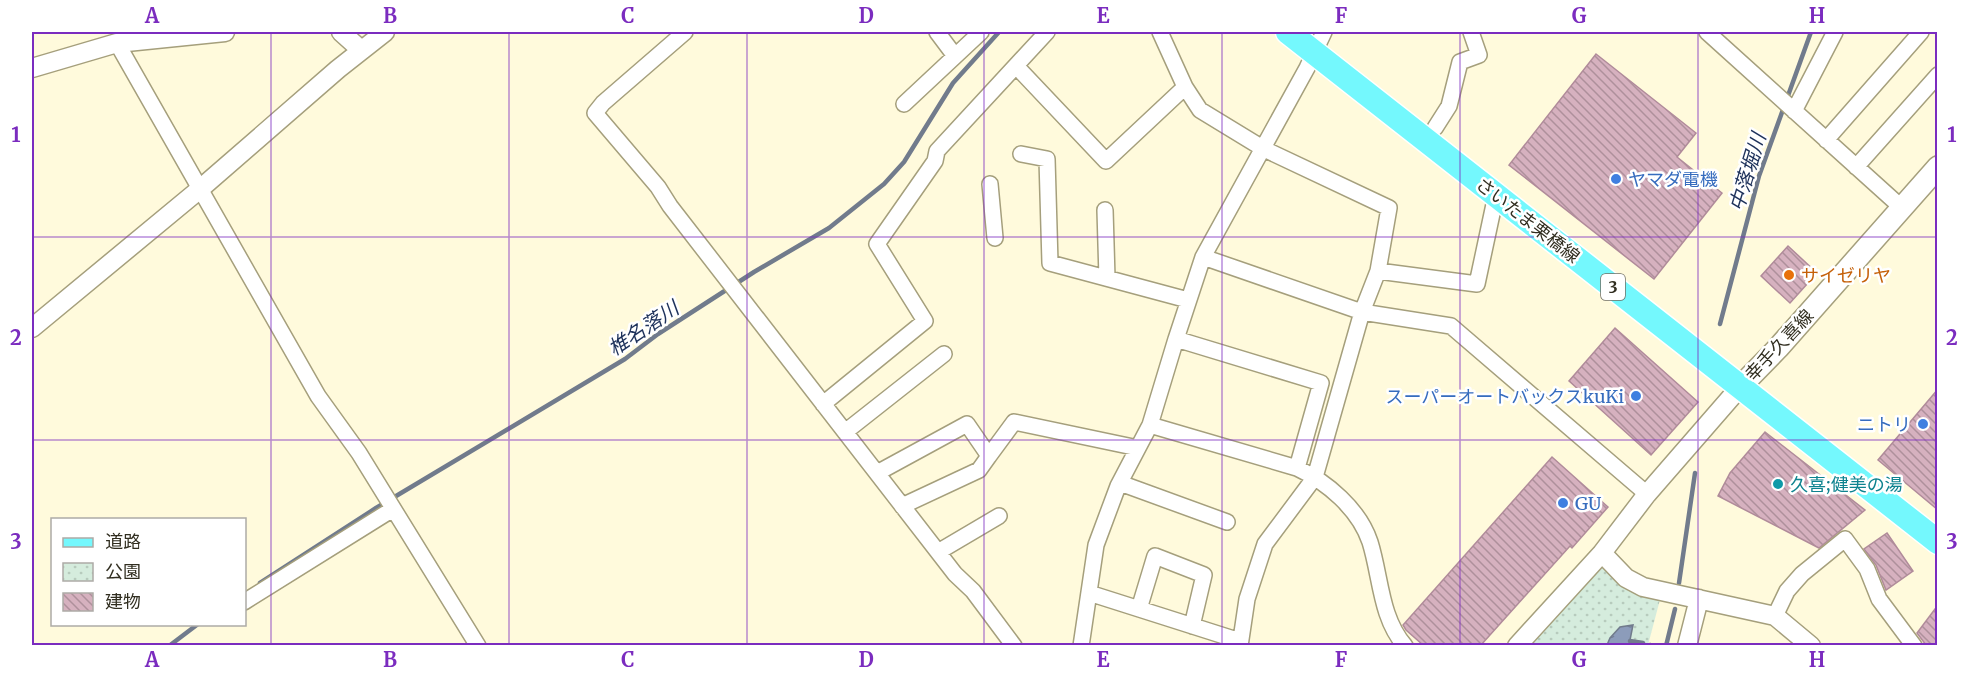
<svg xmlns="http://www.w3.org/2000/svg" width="1969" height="677" viewBox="0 0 1969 677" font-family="Merriweather,'Noto Sans JP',serif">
  <defs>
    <pattern id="park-dots" width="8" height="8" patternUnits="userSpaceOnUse" patternTransform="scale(1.5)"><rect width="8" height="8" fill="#d5ecdd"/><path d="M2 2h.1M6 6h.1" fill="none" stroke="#b7cbbd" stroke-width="1.8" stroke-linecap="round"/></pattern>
    <pattern id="water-ripples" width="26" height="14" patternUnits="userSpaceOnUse" patternTransform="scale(1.5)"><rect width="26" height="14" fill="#8c9cba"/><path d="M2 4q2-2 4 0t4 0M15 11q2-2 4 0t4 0" fill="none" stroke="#738097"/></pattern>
    <pattern id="building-back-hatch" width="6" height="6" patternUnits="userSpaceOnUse" patternTransform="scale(1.5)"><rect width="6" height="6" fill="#d6b1bf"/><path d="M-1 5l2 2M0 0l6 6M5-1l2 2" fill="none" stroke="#ae909b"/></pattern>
  </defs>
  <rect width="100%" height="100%" fill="#fffadc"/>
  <!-- park -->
  <path fill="url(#park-dots)" d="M1602,553L1662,592L1648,645L1517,646Z"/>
  <!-- water -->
  <path fill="url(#water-ripples)" stroke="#717b8c" stroke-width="1.5" d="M1633,625L1629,645H1607L1610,638L1620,627Z"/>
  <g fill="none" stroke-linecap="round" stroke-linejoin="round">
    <!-- stream -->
    <path stroke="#717b8c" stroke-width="4.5" d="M1720,324L1759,176L1811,32
      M260,583L376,508L625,359L658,334L754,272L829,228L884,184L904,162L953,83L999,32
      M1679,583L1695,473
      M1630,641L1643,643
      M1650,645L1653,646
      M169,646L198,624
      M1666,646L1675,609"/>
  </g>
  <!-- building -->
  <path fill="url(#building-back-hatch)" stroke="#b08b9a" stroke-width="1.5" d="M1596,54L1696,133L1677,157L1722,193L1654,279L1509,165Z
    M1788,246L1817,273L1790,303L1761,276Z
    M1615,328L1698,402L1651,455L1569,381Z
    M1938,389V510L1878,460Z
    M1765,432L1865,510L1819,548L1718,496L1730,473Z
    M1552,457L1608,507L1572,548L1570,546L1481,645H1423L1406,630L1403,625Z
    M1887,533L1913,571L1886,590L1876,565L1864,549Z
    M1938,605V645H1926L1917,633Z"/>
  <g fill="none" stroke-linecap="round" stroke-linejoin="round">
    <defs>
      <path id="minor" d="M685,32L603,103L595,113L658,187L670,206L955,574L973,591L1014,646
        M937,32L955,56
        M1707,32L1901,207
        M117,43L318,396L359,453L478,646
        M1016,66L1106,161L1185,87L1160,32
        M1185,87L1200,110L1264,149L1389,208L1378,271L1362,312L1315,477L1265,544L1247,599L1240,646
        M904,104L981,32
        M1794,111L1835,32
        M1435,128L1449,106L1460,62L1479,55L1471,32
        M1826,140L1921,32
        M1021,154L1047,159L1050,263L1188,300
        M1856,167L1938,75
        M990,184L995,238
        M1105,210L1107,278
        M1203,257L1362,312L1451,326L1647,494
        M1378,271L1477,284L1496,195
        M1176,339L1321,383L1297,468
        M823,404L925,321L877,244L935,161L937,151L1047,32
        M1150,425L1297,468C1327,482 1359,509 1370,542C1381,577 1380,617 1405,646
        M845,432L944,354
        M877,473L967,424L989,456L1014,422L1138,448
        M1120,483L1227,522
        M902,506L979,470L989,456
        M938,552L999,516
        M1089,593L1240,641
        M244,602L393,509
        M1139,609L1155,556L1204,575L1192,626
        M1775,616L1787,591L1802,574L1845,539L1867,569L1879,599L1914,646
        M1081,646L1096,545L1118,486L1150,425L1176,339L1203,257L1307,68L1324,32"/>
      <path id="tertiary" d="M341,32L361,50
        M32,68L117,43L225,32
        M32,328L200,189L338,69L385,32
        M1602,553L1626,578L1643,587L1775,616L1811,646
        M1517,646L1602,553L1647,494L1740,387
        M1687,646L1699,599"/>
      <path id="secondary" d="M1740,387L1778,348L1938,167"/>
      <path id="primary" d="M1288,32L1938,542"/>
    </defs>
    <!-- minor casing -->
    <use href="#minor" stroke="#a59f7c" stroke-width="18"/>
    <!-- tertiary casing -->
    <use href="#tertiary" stroke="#a59f7c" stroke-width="21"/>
    <!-- secondary casing -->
    <use href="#secondary" stroke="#a59f7c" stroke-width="24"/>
    <!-- primary casing -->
    <use href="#primary" stroke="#fff" stroke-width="27"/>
    <!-- minor -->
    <use href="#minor" stroke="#fff" stroke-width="15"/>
    <!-- tertiary -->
    <use href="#tertiary" stroke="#fff" stroke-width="18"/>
    <!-- secondary -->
    <use href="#secondary" stroke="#fff" stroke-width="21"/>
    <!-- primary -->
    <use href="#primary" stroke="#74f8fd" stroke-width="24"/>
  </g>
  <!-- grid -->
  <path fill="none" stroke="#7b2cbf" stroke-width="1.5" stroke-opacity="0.55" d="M271,32V646M509,32V646M747,32V646M984,32V646M1222,32V646M1460,32V646M1698,32V646M32,237H1938M32,440H1938"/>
  <!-- markers -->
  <g fill="#3f7fe0" stroke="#fff" stroke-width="2">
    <circle cx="1616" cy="179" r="6"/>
    <circle cx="1636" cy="396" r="6"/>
    <circle cx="1923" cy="424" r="6"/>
    <circle cx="1563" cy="503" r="6"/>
  </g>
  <circle fill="#e8710a" stroke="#fff" stroke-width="2" cx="1789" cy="275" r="6"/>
  <circle fill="#0f9aa8" stroke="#fff" stroke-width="2" cx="1778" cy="484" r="6"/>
  <g text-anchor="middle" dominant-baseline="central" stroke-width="5" stroke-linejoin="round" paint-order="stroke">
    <!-- shield labels -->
    <rect fill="#fff" stroke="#6f6d63" stroke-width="1.5" x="1601" y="274" width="24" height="26" rx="4.5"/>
    <g font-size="16" font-weight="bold" fill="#312e20">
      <text x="1613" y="287">3</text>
    </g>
    <!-- shop labels -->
    <g font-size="18" fill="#366cbe" stroke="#fff" text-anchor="start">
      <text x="1628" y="179">ヤマダ電機</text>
      <text x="1624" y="396" text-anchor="end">スーパーオートバックスkuKi</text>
      <text x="1911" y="424" text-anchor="end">ニトリ</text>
      <text x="1575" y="503">GU</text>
    </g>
    <!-- street labels -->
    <g font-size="18" fill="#312e20" stroke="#fff">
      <text transform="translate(1528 220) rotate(38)">さいたま栗橋線</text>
      <text transform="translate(1779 345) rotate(-47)">幸手久喜線</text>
    </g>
    <!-- food labels -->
    <g font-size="18" fill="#c56008" stroke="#fff" text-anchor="start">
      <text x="1801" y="275">サイゼリヤ</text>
    </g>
    <!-- culture labels -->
    <g font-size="18" fill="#0d838f" stroke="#fff" text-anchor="start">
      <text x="1790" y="484">久喜;健美の湯</text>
    </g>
    <!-- water labels -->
    <g font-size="20" font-style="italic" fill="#1d315a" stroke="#fff">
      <text transform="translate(1747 172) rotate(-73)">中落堀川</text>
      <text transform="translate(643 328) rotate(-34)">椎名落川</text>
    </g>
  </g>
  <!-- border -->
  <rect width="1969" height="677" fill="none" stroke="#ffffff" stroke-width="66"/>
  <!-- legend -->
  <rect x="51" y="518" width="195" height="108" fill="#ffffff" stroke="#adaba6" stroke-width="1.5"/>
  <rect x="63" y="538" width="30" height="9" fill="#74f8fd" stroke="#adaba6" stroke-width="1.5"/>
  <text x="105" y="548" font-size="18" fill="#312e20">道路</text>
  <rect x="63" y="563" width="30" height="18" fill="url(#park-dots)" stroke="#adaba6" stroke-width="1.5"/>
  <text x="105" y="578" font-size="18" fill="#312e20">公園</text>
  <rect x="63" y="593" width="30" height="18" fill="url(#building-back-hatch)" stroke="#adaba6" stroke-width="1.5"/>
  <text x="105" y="608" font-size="18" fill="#312e20">建物</text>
  <rect x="33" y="33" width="1903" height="611" fill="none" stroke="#7b2cbf" stroke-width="2"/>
  <g font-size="20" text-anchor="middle" font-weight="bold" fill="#7b2cbf">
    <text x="152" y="23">A</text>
    <text x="390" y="23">B</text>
    <text x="628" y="23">C</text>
    <text x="866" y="23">D</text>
    <text x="1103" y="23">E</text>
    <text x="1341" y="23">F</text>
    <text x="1579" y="23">G</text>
    <text x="1817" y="23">H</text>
    <text x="16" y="142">1</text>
    <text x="1952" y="142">1</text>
    <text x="16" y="345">2</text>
    <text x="1952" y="345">2</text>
    <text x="16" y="549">3</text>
    <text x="1952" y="549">3</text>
    <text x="152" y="667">A</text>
    <text x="390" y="667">B</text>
    <text x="628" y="667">C</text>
    <text x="866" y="667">D</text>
    <text x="1103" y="667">E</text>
    <text x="1341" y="667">F</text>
    <text x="1579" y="667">G</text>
    <text x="1817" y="667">H</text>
  </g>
</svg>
